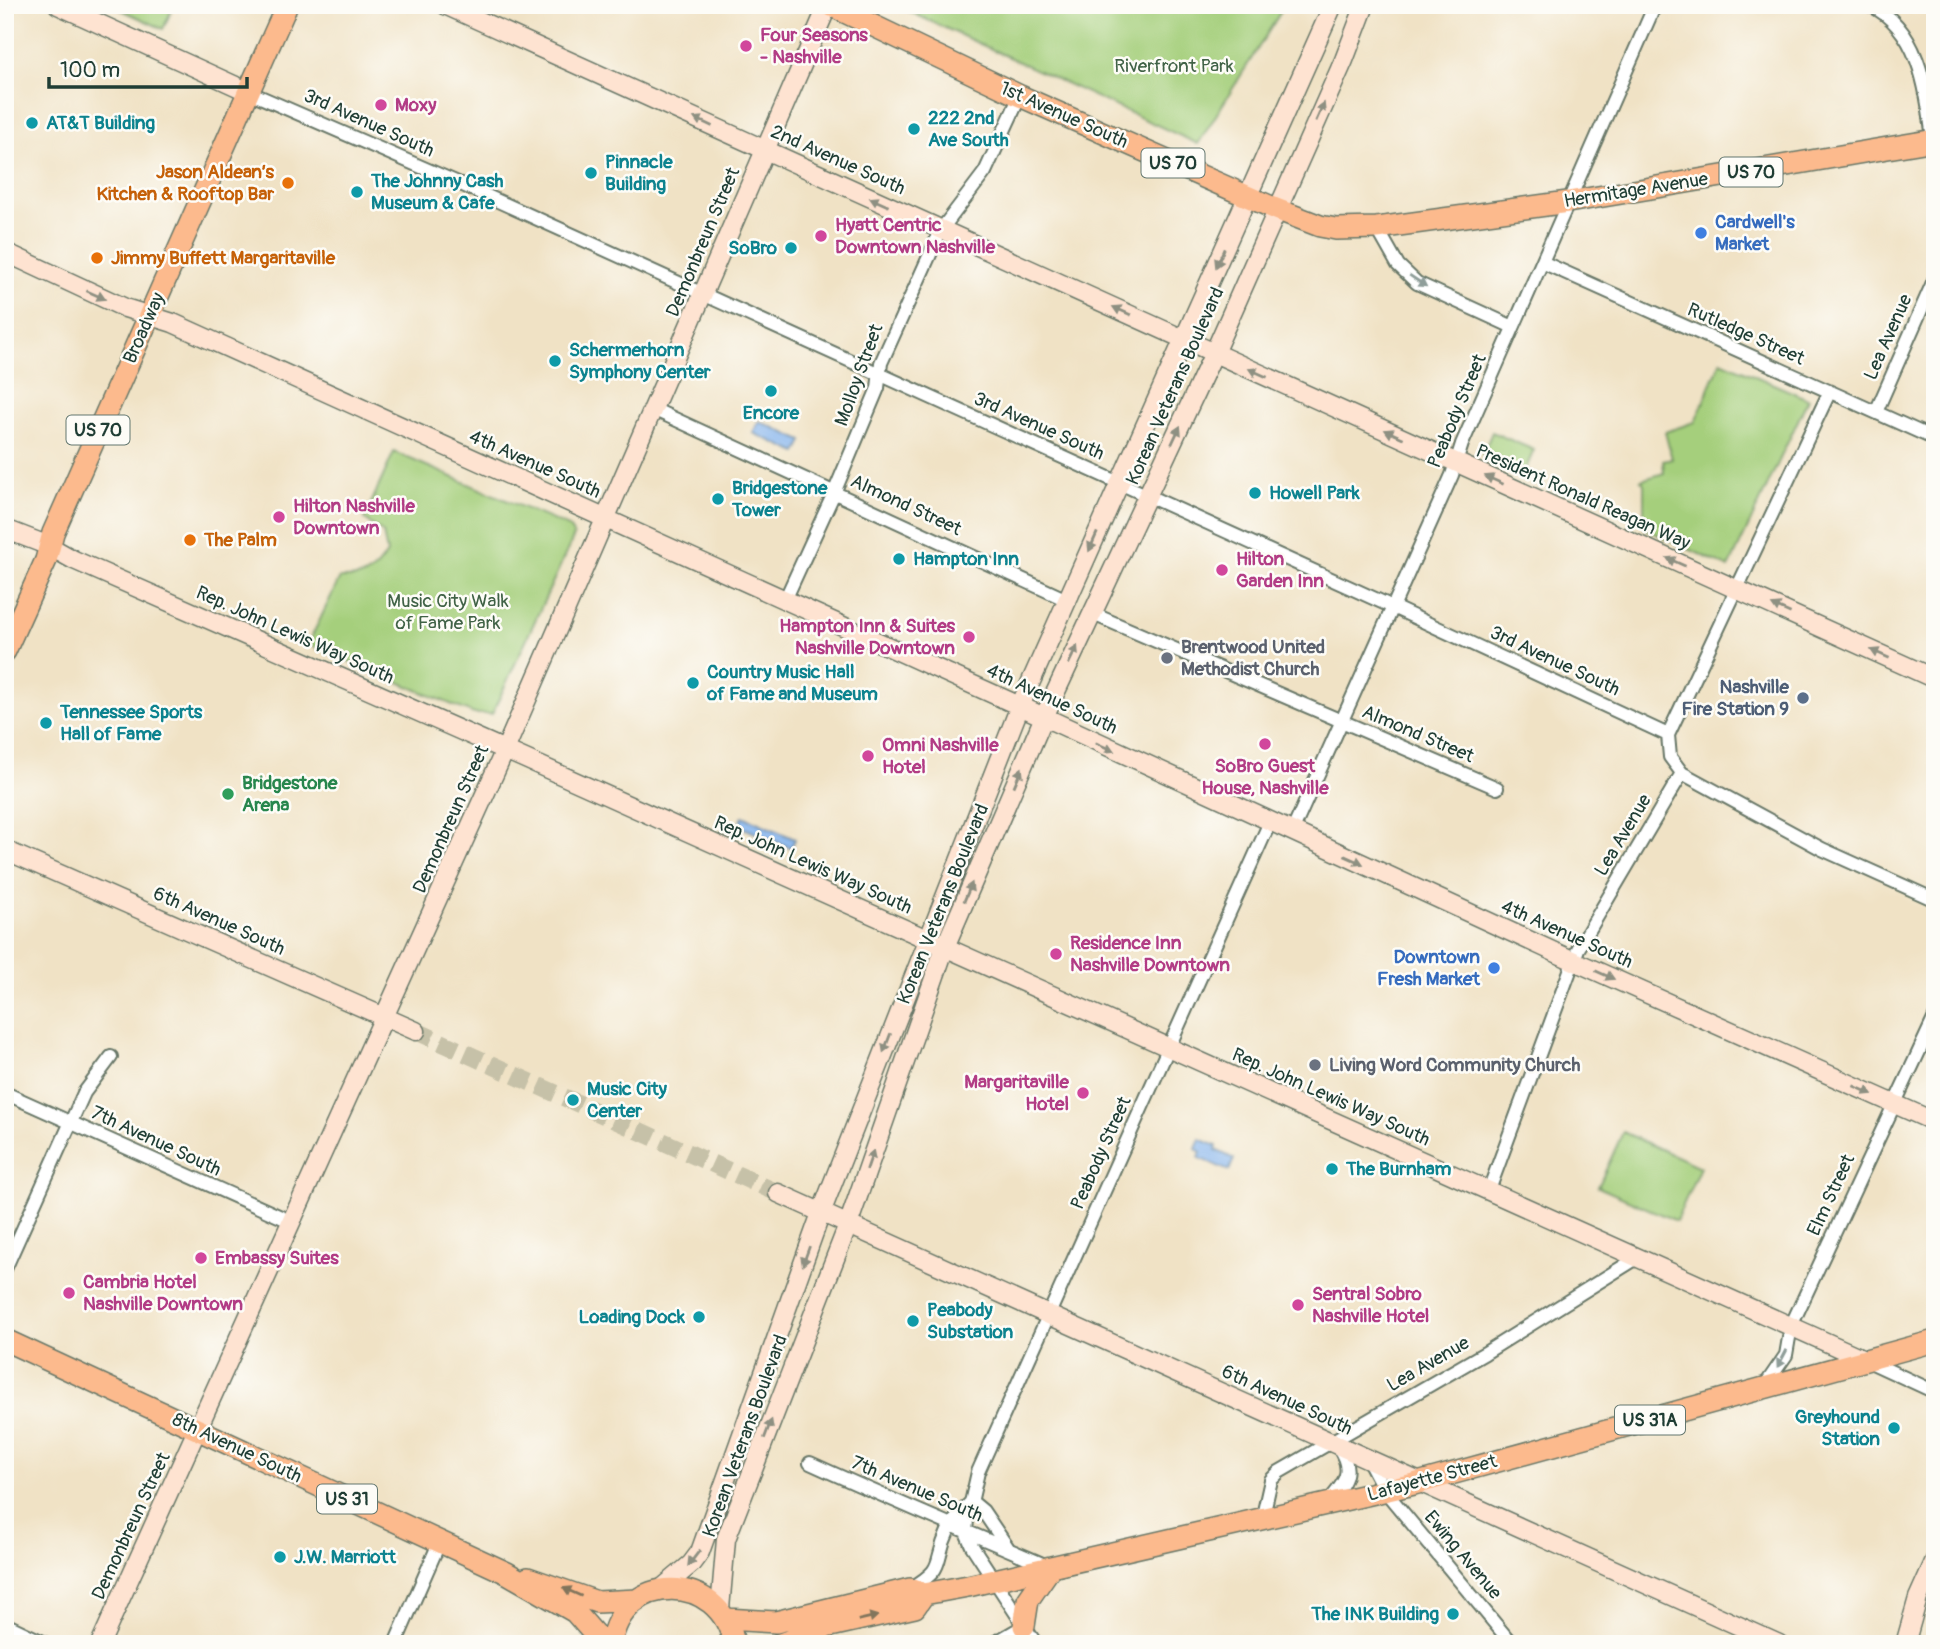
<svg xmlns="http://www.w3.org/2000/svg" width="1940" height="1649" viewBox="0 0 1940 1649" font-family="Pangolin,sans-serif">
  <rect width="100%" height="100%" fill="#fdfcf7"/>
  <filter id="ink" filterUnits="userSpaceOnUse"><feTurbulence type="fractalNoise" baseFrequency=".0143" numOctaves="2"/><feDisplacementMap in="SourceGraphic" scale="14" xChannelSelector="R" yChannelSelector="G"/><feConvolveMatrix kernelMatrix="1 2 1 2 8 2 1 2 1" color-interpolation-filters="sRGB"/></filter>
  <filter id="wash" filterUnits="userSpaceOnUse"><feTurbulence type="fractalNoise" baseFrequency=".00686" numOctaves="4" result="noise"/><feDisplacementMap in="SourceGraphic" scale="28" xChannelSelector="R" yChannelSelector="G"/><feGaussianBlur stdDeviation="1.57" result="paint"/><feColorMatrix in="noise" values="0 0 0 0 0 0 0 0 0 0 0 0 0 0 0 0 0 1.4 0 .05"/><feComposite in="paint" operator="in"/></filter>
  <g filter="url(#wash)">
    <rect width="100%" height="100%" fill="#f0e2c5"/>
    <!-- green -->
    <path fill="#a5cf7b" stroke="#628658" stroke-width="2" d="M111,5H174L163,29Z
      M895,5H1285L1198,144Z
      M1721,361L1808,399L1729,568L1644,528V484L1641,480L1664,473L1663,461L1672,459L1665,432L1695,422Z
      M1492,432L1534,450L1524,473L1482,455Z
      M394,452L569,527L574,536L492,714H474L308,644L340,578C363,579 375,574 387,553L383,533L364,519Z
      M1623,1132L1700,1167L1676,1221L1598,1187Z"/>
    <!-- water -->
    <path fill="#81b1ec" stroke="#507790" stroke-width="2" d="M759,421L803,441L797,453L753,433Z
      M743,816L795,839L791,848L739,826Z
      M1200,1139L1217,1146L1216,1150L1234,1159L1229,1171L1199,1158L1201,1152L1196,1149Z"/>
  </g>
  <g filter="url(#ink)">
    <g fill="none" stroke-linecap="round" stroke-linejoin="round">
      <!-- secondary-tunnel -->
      <path stroke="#c6c1a8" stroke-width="18" stroke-dasharray="18 9" stroke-linecap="butt" d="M416,1031L778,1193"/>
      <defs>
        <path id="street" d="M1870,5C1924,31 1927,100 1935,152
          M249,92L465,186L1384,603L1668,735L1670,757L1682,773L1822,849L1935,900
          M1377,228L1398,265L1417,283L1513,327
          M1542,262L1935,439
          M653,409L1067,600
          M1876,412L1935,278
          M785,600L834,493L878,388L881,363L941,230L985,172L1020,96
          M1093,614L1497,788
          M1668,735L1829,393
          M1292,832L1452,475L1462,444L1655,5
          M5,1093L292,1222
          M1489,1190L1578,949L1682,773
          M5,1269L84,1093L111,1057
          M1866,1360L1935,1392
          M1764,1387L1786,1355L1791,1326L1935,1017
          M1369,1461L1385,1491L1512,1644
          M810,1463C889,1499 968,1532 1047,1566
          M971,1501L983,1511L1008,1548
          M1327,1503C1345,1483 1355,1471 1338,1447
          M1262,1520L1271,1480L1279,1472L1485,1353L1637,1258
          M910,1589C948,1566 932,1565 948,1531C952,1521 962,1513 969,1504
          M5,1624L47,1644
          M395,1644L440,1541
          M993,1644L1024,1626
          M1036,1644L972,1546L966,1532L967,1520L978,1472L1270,822"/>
        <path id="secondary" d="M58,5L249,92
          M445,5L1935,679
          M5,252L125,308L173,323L1044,717L1574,961L1935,1122
          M5,529L49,546L74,560L523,758L1866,1360
          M5,850L416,1031
          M778,1193L1779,1644
          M660,1590L691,1564L700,1552L821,1213L1020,706L1333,5
          M720,1609L726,1539L848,1225L945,947L1044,717L1214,353L1344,60L1365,5
          M100,1644L505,750L828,5
          M1905,1644L1918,1598L1935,1560"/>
        <path id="primary" d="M830,5L1020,96L1276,209L1320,226L1336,229L1377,228L1568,202L1935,140
          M5,651L46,560L53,533L287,5
          M5,1340L507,1573L575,1612L603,1644
          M528,1578L597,1602L637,1600
          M726,1619L776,1622L910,1589L924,1594L968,1586L1414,1484L1935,1341
          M1024,1626L1028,1600L1051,1567
          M611,1644C622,1571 721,1571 734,1644
          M780,1644L826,1627L915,1607L924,1594"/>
      </defs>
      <!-- street casing -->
      <use href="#street" stroke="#687767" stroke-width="16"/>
      <!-- secondary casing -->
      <use href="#secondary" stroke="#687767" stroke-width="21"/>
      <!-- primary casing -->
      <use href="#primary" stroke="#687767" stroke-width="24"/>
      <!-- street -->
      <use href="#street" stroke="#fff" stroke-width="12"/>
      <!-- secondary -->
      <use href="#secondary" stroke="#fee3d1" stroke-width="18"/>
      <!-- primary -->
      <use href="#primary" stroke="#fcba8d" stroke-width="21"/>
    </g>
    <!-- one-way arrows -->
    <defs><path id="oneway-solid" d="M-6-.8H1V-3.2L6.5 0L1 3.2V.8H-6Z" transform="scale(1.75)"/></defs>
    <g fill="#8e9082">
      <use href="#oneway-solid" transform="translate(1320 112) rotate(-66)"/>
      <use href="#oneway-solid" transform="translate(703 122) rotate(-155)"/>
      <use href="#oneway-solid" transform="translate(879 202) rotate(-156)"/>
      <use href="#oneway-solid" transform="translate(1220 258) rotate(114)"/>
      <use href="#oneway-solid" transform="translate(96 295) rotate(24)"/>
      <use href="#oneway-solid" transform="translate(1122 311) rotate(-156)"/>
      <use href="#oneway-solid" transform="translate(1258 373) rotate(-156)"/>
      <use href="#oneway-solid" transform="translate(1394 434) rotate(-156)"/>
      <use href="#oneway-solid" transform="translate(1176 435) rotate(-65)"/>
      <use href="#oneway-solid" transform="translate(1494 480) rotate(-156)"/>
      <use href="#oneway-solid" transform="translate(1093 542) rotate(114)"/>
      <use href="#oneway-solid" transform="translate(1676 562) rotate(-156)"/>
      <use href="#oneway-solid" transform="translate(1781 609) rotate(-156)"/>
      <use href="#oneway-solid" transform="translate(1880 654) rotate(-156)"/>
      <use href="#oneway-solid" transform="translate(1073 655) rotate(-64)"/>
      <use href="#oneway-solid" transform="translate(1105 747) rotate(24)"/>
      <use href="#oneway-solid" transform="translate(1018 777) rotate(-67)"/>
      <use href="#oneway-solid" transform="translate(1354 860) rotate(24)"/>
      <use href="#oneway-solid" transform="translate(968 892) rotate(-67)"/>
      <use href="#oneway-solid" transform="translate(1605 975) rotate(24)"/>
      <use href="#oneway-solid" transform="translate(887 1043) rotate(111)"/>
      <use href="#oneway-solid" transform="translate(1863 1090) rotate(24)"/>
      <use href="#oneway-solid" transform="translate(870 1160) rotate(-71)"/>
      <use href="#oneway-solid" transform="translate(806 1256) rotate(110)"/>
      <use href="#oneway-solid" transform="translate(768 1429) rotate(-69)"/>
      <use href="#oneway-solid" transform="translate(694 1558) rotate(127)"/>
    </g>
    <g fill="#8f9e9a">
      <use href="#oneway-solid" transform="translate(1418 281) rotate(34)"/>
      <use href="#oneway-solid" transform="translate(1782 1359) rotate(118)"/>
    </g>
    <g fill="#82755c">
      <use href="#oneway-solid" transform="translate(572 1592) rotate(-156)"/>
      <use href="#oneway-solid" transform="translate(868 1618) rotate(-13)"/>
    </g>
  </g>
  <!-- markers -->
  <g fill="#d1479c" stroke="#fdfcf7" stroke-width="2.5">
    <circle cx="746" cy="46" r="7"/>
    <circle cx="381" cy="105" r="7"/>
    <circle cx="821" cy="236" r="7"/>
    <circle cx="279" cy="517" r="7"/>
    <circle cx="1222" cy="570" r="7"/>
    <circle cx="969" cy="637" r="7"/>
    <circle cx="1265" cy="744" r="7"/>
    <circle cx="868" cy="756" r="7"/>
    <circle cx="1056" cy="954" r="7"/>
    <circle cx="1083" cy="1093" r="7"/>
    <circle cx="201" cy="1258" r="7"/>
    <circle cx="69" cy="1293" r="7"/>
    <circle cx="1298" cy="1305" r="7"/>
  </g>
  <g fill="#0f9aa8" stroke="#fdfcf7" stroke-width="2.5">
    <circle cx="32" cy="123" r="7"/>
    <circle cx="914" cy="129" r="7"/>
    <circle cx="591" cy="173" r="7"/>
    <circle cx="357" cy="192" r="7"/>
    <circle cx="791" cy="248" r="7"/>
    <circle cx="555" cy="361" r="7"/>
    <circle cx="771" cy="391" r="7"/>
    <circle cx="1255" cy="493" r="7"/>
    <circle cx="718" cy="499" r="7"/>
    <circle cx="899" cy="559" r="7"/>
    <circle cx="693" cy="683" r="7"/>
    <circle cx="46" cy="723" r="7"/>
    <circle cx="573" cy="1100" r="7"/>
    <circle cx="1332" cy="1169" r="7"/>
    <circle cx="699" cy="1317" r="7"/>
    <circle cx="913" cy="1321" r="7"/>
    <circle cx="1894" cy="1428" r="7"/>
    <circle cx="280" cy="1557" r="7"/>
    <circle cx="1453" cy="1614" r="7"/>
  </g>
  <g fill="#e8710a" stroke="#fdfcf7" stroke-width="2.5">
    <circle cx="288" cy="183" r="7"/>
    <circle cx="97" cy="258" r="7"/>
    <circle cx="190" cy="540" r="7"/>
  </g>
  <g fill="#3f7fe0" stroke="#fdfcf7" stroke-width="2.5">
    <circle cx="1701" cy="233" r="7"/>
    <circle cx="1494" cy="968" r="7"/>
  </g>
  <g fill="#6b7280" stroke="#fdfcf7" stroke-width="2.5">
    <circle cx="1167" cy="658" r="7"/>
    <circle cx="1315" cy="1065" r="7"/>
  </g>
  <circle fill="#5c6f8a" stroke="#fdfcf7" stroke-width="2.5" cx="1803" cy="698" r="7"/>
  <circle fill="#2e9e5b" stroke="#fdfcf7" stroke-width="2.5" cx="228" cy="794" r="7"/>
  <g text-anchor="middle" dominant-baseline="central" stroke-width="5" stroke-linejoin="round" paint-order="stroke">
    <!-- shield labels -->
    <g fill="#fdfcf7" stroke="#62766e" stroke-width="2">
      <rect x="1141.5" y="148.5" width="63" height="29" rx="5"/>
      <rect x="1719.5" y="157.5" width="63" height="29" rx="5"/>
      <rect x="66.5" y="415.5" width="63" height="29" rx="5"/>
      <rect x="1615" y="1405.5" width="70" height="29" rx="5"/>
      <rect x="317" y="1484.5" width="60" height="29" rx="5"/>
    </g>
    <g font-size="18" font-weight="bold" fill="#1f3d34">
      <text x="1173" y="163">US 70</text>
      <text x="1751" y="172">US 70</text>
      <text x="98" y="430">US 70</text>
      <text x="1650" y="1420">US 31A</text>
      <text x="347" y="1499">US 31</text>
    </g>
    <!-- hotel labels -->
    <g font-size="19" font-weight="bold" fill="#b23c85" stroke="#fdfcf7" text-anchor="start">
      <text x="760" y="35">Four Seasons<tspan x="760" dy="22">- Nashville</tspan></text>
      <text x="395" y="105">Moxy</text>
      <text x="835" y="225">Hyatt Centric<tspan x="835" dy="22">Downtown Nashville</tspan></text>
      <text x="293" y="506">Hilton Nashville<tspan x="293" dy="22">Downtown</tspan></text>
      <text x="1236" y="559">Hilton<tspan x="1236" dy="22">Garden Inn</tspan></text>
      <text x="955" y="626" text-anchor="end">Hampton Inn &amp; Suites<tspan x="955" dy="22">Nashville Downtown</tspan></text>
      <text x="882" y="745">Omni Nashville<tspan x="882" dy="22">Hotel</tspan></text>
      <text x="1265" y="766" text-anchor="middle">SoBro Guest<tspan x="1265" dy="22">House, Nashville</tspan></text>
      <text x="1070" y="943">Residence Inn<tspan x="1070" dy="22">Nashville Downtown</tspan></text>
      <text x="1069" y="1082" text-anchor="end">Margaritaville<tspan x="1069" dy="22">Hotel</tspan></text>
      <text x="215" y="1258">Embassy Suites</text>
      <text x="83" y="1282">Cambria Hotel<tspan x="83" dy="22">Nashville Downtown</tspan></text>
      <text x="1312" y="1294">Sentral Sobro<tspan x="1312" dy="22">Nashville Hotel</tspan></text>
    </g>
    <!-- park labels -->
    <g font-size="19" fill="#406246" stroke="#fdfcf7">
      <text x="1174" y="66">Riverfront Park</text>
      <text x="448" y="601">Music City Walk<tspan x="448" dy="22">of Fame Park</tspan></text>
    </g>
    <!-- street labels -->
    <g font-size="19" fill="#1f3d34" stroke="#fdfcf7">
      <text transform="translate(1064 115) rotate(24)">1st Avenue South</text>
      <text transform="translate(369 123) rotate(24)">3rd Avenue South</text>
      <text transform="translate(838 160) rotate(24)">2nd Avenue South</text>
      <text transform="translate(1636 190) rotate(-9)">Hermitage Avenue</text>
      <text transform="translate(703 242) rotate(-67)">Demonbreun Street</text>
      <text transform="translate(144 328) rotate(-66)">Broadway</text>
      <text transform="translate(1746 334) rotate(24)">Rutledge Street</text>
      <text transform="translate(1888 337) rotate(-66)">Lea Avenue</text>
      <text transform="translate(859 375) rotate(-70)">Molloy Street</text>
      <text transform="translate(1175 386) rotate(-66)">Korean Veterans Boulevard</text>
      <text transform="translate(1457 411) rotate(-67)">Peabody Street</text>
      <text transform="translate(1039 426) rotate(24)">3rd Avenue South</text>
      <text transform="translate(535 464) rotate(24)">4th Avenue South</text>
      <text transform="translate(1583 497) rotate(24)">President Ronald Reagan Way</text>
      <text transform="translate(906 505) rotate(25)">Almond Street</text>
      <text transform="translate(295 635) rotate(24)">Rep. John Lewis Way South</text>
      <text transform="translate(1555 661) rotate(25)">3rd Avenue South</text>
      <text transform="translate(1052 699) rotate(25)">4th Avenue South</text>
      <text transform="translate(1418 734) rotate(23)">Almond Street</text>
      <text transform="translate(451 819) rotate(-66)">Demonbreun Street</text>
      <text transform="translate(1623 835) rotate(-59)">Lea Avenue</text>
      <text transform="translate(813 865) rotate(24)">Rep. John Lewis Way South</text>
      <text transform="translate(943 904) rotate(-68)">Korean Veterans Boulevard</text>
      <text transform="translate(219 921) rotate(24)">6th Avenue South</text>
      <text transform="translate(1567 934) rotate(24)">4th Avenue South</text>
      <text transform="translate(1331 1097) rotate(24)">Rep. John Lewis Way South</text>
      <text transform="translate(156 1141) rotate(25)">7th Avenue South</text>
      <text transform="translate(1101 1153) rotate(-66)">Peabody Street</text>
      <text transform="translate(1831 1195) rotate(-65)">Elm Street</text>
      <text transform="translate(1428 1364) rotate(-30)">Lea Avenue</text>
      <text transform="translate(1287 1400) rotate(25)">6th Avenue South</text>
      <text transform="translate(745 1436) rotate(-70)">Korean Veterans Boulevard</text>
      <text transform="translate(237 1448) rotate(25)">8th Avenue South</text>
      <text transform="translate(1432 1478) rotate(-15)">Lafayette Street</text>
      <text transform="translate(917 1489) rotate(23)">7th Avenue South</text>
      <text transform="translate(131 1526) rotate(-65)">Demonbreun Street</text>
      <text transform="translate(1463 1555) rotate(50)">Ewing Avenue</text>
    </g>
    <!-- culture labels -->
    <g font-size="19" font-weight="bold" fill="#0d838f" stroke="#fdfcf7" text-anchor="start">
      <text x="928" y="118">222 2nd<tspan x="928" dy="22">Ave South</tspan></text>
      <text x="46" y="123">AT&amp;T Building</text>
      <text x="605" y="162">Pinnacle<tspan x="605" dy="22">Building</tspan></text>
      <text x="371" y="181">The Johnny Cash<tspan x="371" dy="22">Museum &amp; Cafe</tspan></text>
      <text x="777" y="248" text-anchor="end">SoBro</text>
      <text x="569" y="350">Schermerhorn<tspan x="569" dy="22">Symphony Center</tspan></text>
      <text x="771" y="413" text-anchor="middle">Encore</text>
      <text x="732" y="488">Bridgestone<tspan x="732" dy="22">Tower</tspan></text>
      <text x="1269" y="493">Howell Park</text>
      <text x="913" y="559">Hampton Inn</text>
      <text x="707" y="672">Country Music Hall<tspan x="707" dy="22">of Fame and Museum</tspan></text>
      <text x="60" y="712">Tennessee Sports<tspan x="60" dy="22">Hall of Fame</tspan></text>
      <text x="587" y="1089">Music City<tspan x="587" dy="22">Center</tspan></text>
      <text x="1346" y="1169">The Burnham</text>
      <text x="927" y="1310">Peabody<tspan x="927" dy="22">Substation</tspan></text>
      <text x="685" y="1317" text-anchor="end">Loading Dock</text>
      <text x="1880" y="1417" text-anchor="end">Greyhound<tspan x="1880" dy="22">Station</tspan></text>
      <text x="294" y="1557">J.W. Marriott</text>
      <text x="1439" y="1614" text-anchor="end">The INK Building</text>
    </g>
    <!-- food labels -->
    <g font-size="19" font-weight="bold" fill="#c56008" stroke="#fdfcf7" text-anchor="start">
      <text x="274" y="172" text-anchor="end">Jason Aldean’s<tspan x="274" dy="22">Kitchen &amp; Rooftop Bar</tspan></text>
      <text x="111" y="258">Jimmy Buffett Margaritaville</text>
      <text x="204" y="540">The Palm</text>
    </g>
    <!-- shop labels -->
    <g font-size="19" font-weight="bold" fill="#366cbe" stroke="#fdfcf7" text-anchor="start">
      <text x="1715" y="222">Cardwell's<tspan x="1715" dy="22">Market</tspan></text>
      <text x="1480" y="957" text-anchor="end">Downtown<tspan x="1480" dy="22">Fresh Market</tspan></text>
    </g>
    <!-- worship labels -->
    <g font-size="19" font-weight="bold" fill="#5b616d" stroke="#fdfcf7" text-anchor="start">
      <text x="1181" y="647">Brentwood United<tspan x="1181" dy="22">Methodist Church</tspan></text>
      <text x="1329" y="1065">Living Word Community Church</text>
    </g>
    <!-- service labels -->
    <g font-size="19" font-weight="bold" fill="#4e5e75" stroke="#fdfcf7" text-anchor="end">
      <text x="1789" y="687">Nashville<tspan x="1789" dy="22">Fire Station 9</tspan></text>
    </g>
    <!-- leisure labels -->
    <g font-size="19" font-weight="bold" fill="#27864d" stroke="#fdfcf7" text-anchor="start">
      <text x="242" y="783">Bridgestone<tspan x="242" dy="22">Arena</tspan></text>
    </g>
  </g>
  <!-- margin -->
  <rect width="1940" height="1649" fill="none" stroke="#fdfcf7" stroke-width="28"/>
  <!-- scale -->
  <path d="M49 77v10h198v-10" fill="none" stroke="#1f3d34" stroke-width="3.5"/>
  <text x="60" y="77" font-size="21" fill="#1f3d34" stroke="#fdfcf7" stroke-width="5" paint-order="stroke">100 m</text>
</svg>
